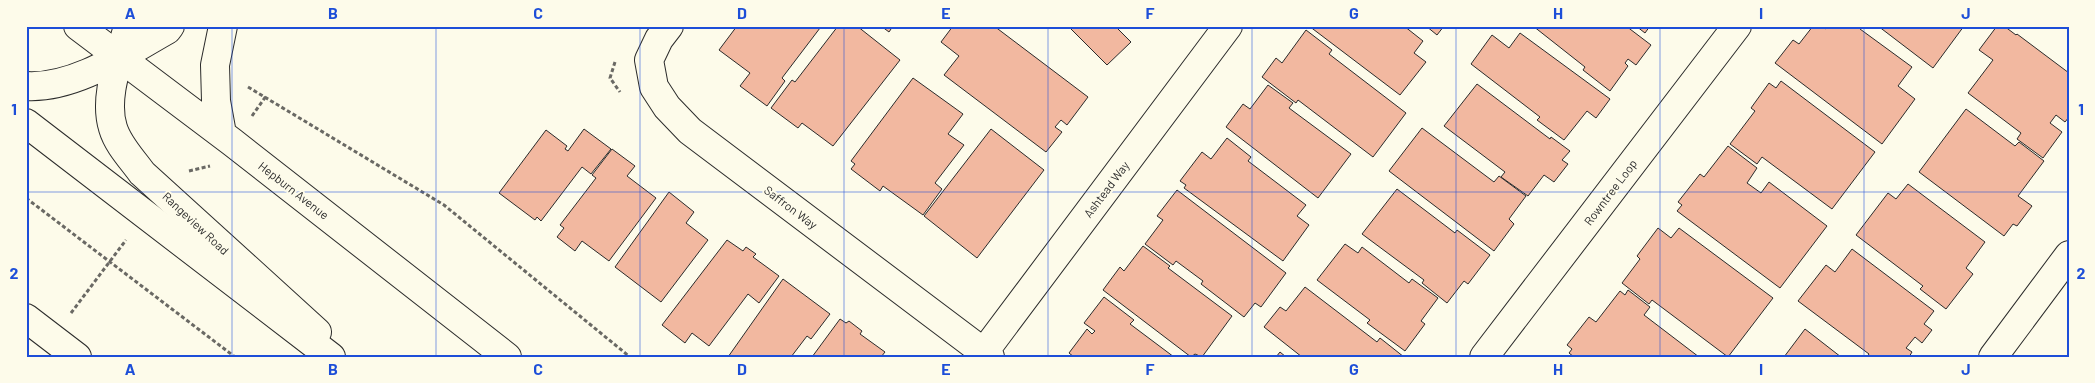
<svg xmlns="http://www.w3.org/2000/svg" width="2095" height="383" viewBox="0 0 2095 383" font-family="Barlow,sans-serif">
  <rect width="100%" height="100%" fill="#fdfbea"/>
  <!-- building -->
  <path fill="#f2b8a0" stroke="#2b2b2b" d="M737,26H818L820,28L782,78L785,81L767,106L740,86L750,73L719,50Z
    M838,26H857L900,60L833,146L802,123L798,128L771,108L792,80L795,82Z
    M881,26H893L889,32Z
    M953,26H994L1088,97L1067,125L1061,120L1055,127L1062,132L1046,152L944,75L959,56L941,42Z
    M1068,26H1115L1131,42L1107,65Z
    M1309,26H1404L1423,41L1414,53L1426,62L1400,95Z
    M1426,26H1444L1437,35Z
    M1533,26H1626L1651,45L1636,65L1628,59L1625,63L1628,66L1610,91L1583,70L1585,67Z
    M1636,26H1650L1645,33Z
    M1813,26H1822L1826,29L1828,26H1862L1860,29L1912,67L1898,86L1915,99L1882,144L1775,63L1793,40L1799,44Z
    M1878,26H1964L1933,68Z
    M1997,26H2004L2016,35L2017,34L2069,73V117L2065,122L2056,115L2050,123L2062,132L2043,158L2017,139L2021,133L1968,93L1993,60L1979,50Z
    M1306,30L1332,50L1329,54L1406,113L1373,157L1298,100L1296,103L1262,77L1276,58L1282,63Z
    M1520,33L1610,99L1596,118L1587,111L1564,140L1537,120L1540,117L1471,64L1492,35L1509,48Z
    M913,78L963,114L948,134L964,145L935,183L942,189L923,215L883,186L880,191L851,169L855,164L851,161Z
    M1781,81L1875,152L1832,209L1762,157L1757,164L1730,144L1755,111L1751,108L1769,83L1776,88Z
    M1477,84L1550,139L1551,137L1570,151L1562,160L1568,164L1554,182L1544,175L1528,196L1501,177L1505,172L1444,126Z
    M1268,85L1293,103L1289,108L1351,154L1318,198L1226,127L1243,104L1250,109Z
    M1966,109L2015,146L2019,142L2044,161L2018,196L2032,206L2017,226L2013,224L2004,236L1919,172Z
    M1422,128L1494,182L1499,176L1526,196L1509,219L1514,224L1494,251L1389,171Z
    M584,129L611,149L591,174L582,167L541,221L537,217L535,220L499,193L546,130L567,146L565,149L568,151Z
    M991,129L1044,170L977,258L924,216Z
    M1227,138L1251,157L1248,161L1306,205L1297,216L1309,225L1283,261L1184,188L1186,185L1180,181L1202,152L1211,159Z
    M1728,146L1757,168L1747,183L1761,193L1769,182L1827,226L1780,288L1677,211L1682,205L1678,202L1700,174L1704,177Z
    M612,149L635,166L627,176L656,198L609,261L582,241L575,251L557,237L564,228L560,225L596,178L592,175Z
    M1908,184L1985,242L1966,268L1973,274L1946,309L1920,289L1923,286L1856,235L1888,193L1896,199Z
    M1397,189L1455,233L1457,230L1490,255L1468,284L1464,281L1447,303L1422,283L1424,280L1362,234Z
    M1177,190L1286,273L1261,307L1255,303L1244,317L1201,284L1203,281L1176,261L1173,265L1145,244L1163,220L1157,216Z
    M669,192L694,212L686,223L708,240L661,302L615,267Z
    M1658,228L1671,238L1679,228L1773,298L1728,357L1652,300L1649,304L1622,283L1640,259L1637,256Z
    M727,240L743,251L746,247L756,254L753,257L779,276L759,303L748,294L709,346L692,333L685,343L662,325Z
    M1345,244L1358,253L1362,247L1409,283L1412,279L1438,298L1421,321L1425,324L1405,351L1367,323L1370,320L1317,280Z
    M1143,246L1170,266L1168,268L1232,316L1202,357L1195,354L1191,357L1103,290L1120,267L1124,271Z
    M1852,249L1934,311L1924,324L1932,330L1922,343L1915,337L1906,348L1912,352L1909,357H1867L1869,354L1798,301L1826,265L1835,272Z
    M783,279L830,314L811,339L807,336L791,357H728Z
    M1305,287L1377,342L1380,338L1404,357H1302L1264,327L1280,307L1286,311Z
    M1628,290L1650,307L1644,315L1699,357H1574L1569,353L1572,349L1567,345L1589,317L1596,322L1620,291L1625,295Z
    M1104,297L1134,320L1130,324L1174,357H1074L1069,353L1087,329L1092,334L1095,331L1084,323Z
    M840,319L846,323L849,321L862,331L860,334L885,352L881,357H812Z
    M1805,329L1841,357H1784Z
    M1280,352L1286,357H1276Z"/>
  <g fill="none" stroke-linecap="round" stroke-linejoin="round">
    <defs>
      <path id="street" d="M669,26L659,39L649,60L654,87L667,107L690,131L990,357
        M26,318L77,357
        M984,352L1228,26
        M1484,357L1737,26
        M1993,357L2069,255"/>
      <path id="secondary" d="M128,26C120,58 103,96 113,128C118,145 132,159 142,173L317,332
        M26,86C75,89 126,53 167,30L170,26"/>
      <path id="primary" d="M78,26L232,142L507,357
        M26,123L331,357
        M222,134L216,101L215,65L223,26"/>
    </defs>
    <!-- street casing -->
    <use href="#street" stroke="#2b2b2b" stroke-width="30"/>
    <!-- secondary casing -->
    <use href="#secondary" stroke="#2b2b2b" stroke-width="30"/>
    <!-- primary casing -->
    <use href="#primary" stroke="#2b2b2b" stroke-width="30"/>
    <!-- path -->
    <path stroke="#6a6964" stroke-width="3" stroke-dasharray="4 2.5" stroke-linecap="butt" d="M615,62L610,78L620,92
      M248,87L444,205L630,357
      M252,116L266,96
      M189,171L210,166
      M26,198L235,357
      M71,313L126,240"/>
    <!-- street -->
    <use href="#street" stroke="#fdfbea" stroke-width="28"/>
    <!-- secondary -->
    <use href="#secondary" stroke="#fdfbea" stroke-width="28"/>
    <!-- primary -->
    <use href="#primary" stroke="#fdfbea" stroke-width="28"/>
  </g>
  <!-- grid -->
  <path fill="none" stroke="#1d4ed8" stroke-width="1" stroke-opacity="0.55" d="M232,26V357M436,26V357M640,26V357M844,26V357M1048,26V357M1252,26V357M1456,26V357M1660,26V357M1864,26V357M26,192H2069"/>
  <g text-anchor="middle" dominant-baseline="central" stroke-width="4" stroke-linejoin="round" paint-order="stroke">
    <!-- street labels -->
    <g font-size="12" fill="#2b2b2b" stroke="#fdfbea">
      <text transform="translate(1106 189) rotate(-53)">Ashtead Way</text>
      <text transform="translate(294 190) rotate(38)">Hepburn Avenue</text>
      <text transform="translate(1610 192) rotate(-53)">Rowntree Loop</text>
      <text transform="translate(791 207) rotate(37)">Saffron Way</text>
      <text transform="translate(196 223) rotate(43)">Rangeview Road</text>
    </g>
  </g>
  <!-- border -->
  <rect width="2095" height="383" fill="none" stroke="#fdfbea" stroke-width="55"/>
  <rect x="28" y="28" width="2040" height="328" fill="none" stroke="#1d4ed8" stroke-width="2"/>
  <g font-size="16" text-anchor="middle" font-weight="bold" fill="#1d4ed8">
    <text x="130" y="19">A</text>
    <text x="333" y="19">B</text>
    <text x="538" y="19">C</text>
    <text x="742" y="19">D</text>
    <text x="946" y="19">E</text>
    <text x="1150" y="19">F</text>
    <text x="1354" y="19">G</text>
    <text x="1558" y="19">H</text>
    <text x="1761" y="19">I</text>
    <text x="1966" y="19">J</text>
    <text x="14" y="115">1</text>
    <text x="2081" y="115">1</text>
    <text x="14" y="279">2</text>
    <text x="2081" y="279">2</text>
    <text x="130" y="375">A</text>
    <text x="333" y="375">B</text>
    <text x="538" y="375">C</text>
    <text x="742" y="375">D</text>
    <text x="946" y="375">E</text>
    <text x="1150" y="375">F</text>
    <text x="1354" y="375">G</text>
    <text x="1558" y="375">H</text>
    <text x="1761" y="375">I</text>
    <text x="1966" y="375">J</text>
  </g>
</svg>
